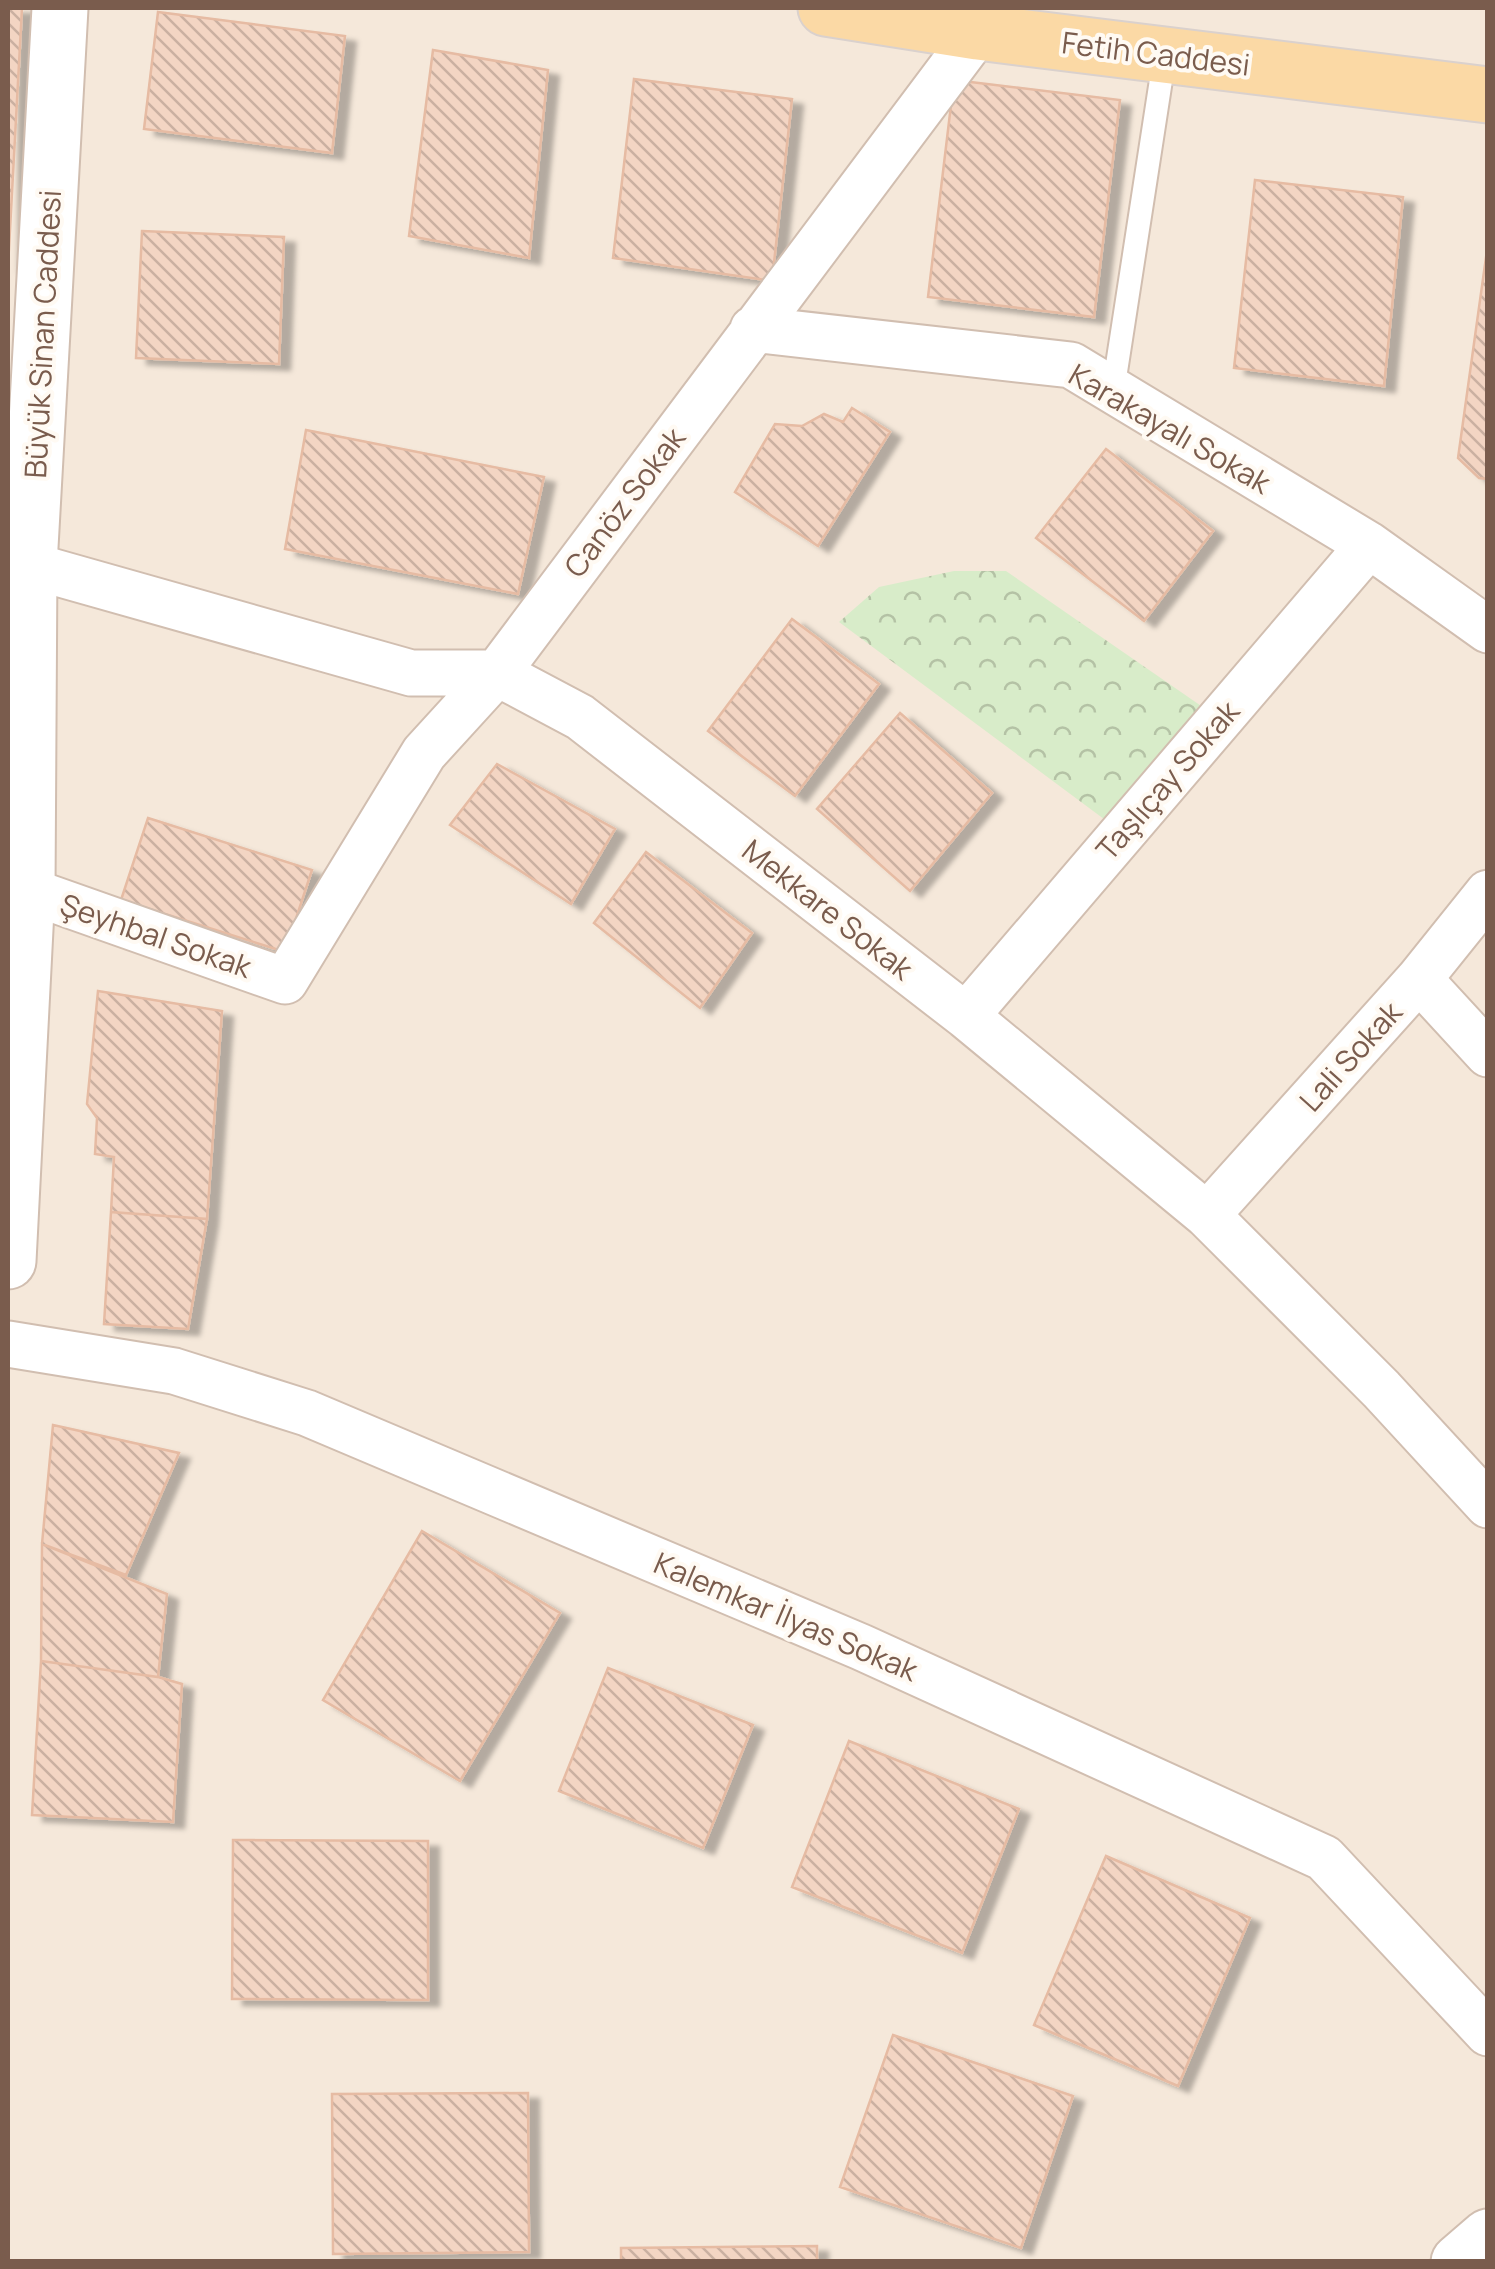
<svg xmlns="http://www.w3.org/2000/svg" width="1495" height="2269" viewBox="0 0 1495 2269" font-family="Manrope,sans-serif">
  <defs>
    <pattern id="park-crowns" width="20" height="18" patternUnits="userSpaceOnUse" patternTransform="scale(2.5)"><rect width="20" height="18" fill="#d8ecc9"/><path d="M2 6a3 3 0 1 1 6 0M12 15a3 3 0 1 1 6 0" fill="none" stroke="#b4c2a5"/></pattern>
    <pattern id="building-back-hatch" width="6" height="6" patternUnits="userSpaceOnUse" patternTransform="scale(2.5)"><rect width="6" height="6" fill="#f3d5c3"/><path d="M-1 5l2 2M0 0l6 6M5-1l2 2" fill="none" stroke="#cab0a1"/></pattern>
    <filter id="shadow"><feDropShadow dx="11" dy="6" stdDeviation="2.5" flood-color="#0004"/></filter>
  </defs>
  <rect width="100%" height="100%" fill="#fdf6ec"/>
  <!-- residential -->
  <path fill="#f5e8da" d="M8,8H1487V2261L8,2262Z"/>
  <!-- park -->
  <path fill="url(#park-crowns)" d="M954,571H1006L1207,710L1116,828L839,622L879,587Z"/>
  <!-- building -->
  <path fill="url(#building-back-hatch)" stroke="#e6bba3" stroke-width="2.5" filter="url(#shadow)" d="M8,8H22L8,267Z
    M158,12L345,36L332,153L144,129Z
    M433,50L548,70L529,258L409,236Z
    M634,79L792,99L772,281L613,258Z
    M954,80L1120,100L1094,317L928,297Z
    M1255,180L1403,197L1384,386L1234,368Z
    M142,231L284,237L279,364L136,358Z
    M1488,243V479L1479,478L1458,458Z
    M852,408L890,432L818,546L735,492L775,424L802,426L824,414L843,422Z
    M306,430L544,477L518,594L285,549Z
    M1106,449L1213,531L1144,621L1036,538Z
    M792,619L879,684L795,796L708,731Z
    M900,713L992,793L910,891L817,809Z
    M497,764L615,829L571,904L450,825Z
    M148,818L312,870L285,952L121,900Z
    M646,852L752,933L700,1008L594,923Z
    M98,991L222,1011L207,1219L111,1212L114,1157L95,1154L97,1118L87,1104Z
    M111,1212L207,1219L188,1329L104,1324Z
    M53,1425L179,1453L126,1575L42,1544Z
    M422,1531L560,1613L460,1781L323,1700Z
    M42,1544L167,1594L158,1677L41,1661Z
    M41,1661L158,1677L182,1684L173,1822L32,1815Z
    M608,1668L753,1725L703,1848L559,1791Z
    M849,1741L1019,1809L962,1953L792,1887Z
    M233,1840L428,1841V2000L232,1999Z
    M1106,1856L1250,1918L1178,2086L1034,2025Z
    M893,2035L1073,2096L1021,2248L840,2187Z
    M528,2093L529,2252L333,2254L332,2094Z
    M817,2246V2262H621V2248Z"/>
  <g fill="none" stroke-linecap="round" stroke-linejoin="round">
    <defs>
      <path id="service" d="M1113,391L1165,54"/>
      <path id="minor" d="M753,329L1071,365L1369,545L1488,630
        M29,565L411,673H497L580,717L966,1016L1207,1215L1381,1389L1488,1505
        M27,890L285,981L424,753L497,673L978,32
        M1419,979L1488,1054
        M966,1016L1369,545
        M1207,1215L1419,979L1488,893
        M8,1344L174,1371L307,1413L861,1647L1324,1858L1488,2033"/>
      <path id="tertiary" d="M8,1261L27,890L29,565L60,8
        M1459,2262L1488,2237"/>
      <path id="primary" d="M826,8L978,32L1488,95"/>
    </defs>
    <!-- service casing -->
    <use href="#service" stroke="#d1beb0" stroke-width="26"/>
    <!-- minor casing -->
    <use href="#minor" stroke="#d1beb0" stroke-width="49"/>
    <!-- tertiary casing -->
    <use href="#tertiary" stroke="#d1beb0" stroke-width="59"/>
    <!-- primary casing -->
    <use href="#primary" stroke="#dad1cd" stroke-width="59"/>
    <!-- service -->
    <use href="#service" stroke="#fff" stroke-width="22"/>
    <!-- minor -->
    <use href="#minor" stroke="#fff" stroke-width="45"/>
    <!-- tertiary -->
    <use href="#tertiary" stroke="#fff" stroke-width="55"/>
    <!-- primary -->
    <use href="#primary" stroke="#fbd9a5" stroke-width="55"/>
  </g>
  <g text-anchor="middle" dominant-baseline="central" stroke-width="8" stroke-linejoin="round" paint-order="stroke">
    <!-- street labels -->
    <g font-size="30" fill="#7a5c4d" stroke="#fffaf3">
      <text transform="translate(1156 53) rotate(7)">Fetih Caddesi</text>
      <text transform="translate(42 334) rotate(-87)">Büyük Sinan Caddesi</text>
      <text transform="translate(1170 428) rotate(30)">Karakayalı Sokak</text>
      <text transform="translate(624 502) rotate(-53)">Canöz Sokak</text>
      <text transform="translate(1167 780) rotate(-49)">Taşlıçay Sokak</text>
      <text transform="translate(828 909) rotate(38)">Mekkare Sokak</text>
      <text transform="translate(156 935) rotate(19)">Şeyhbal Sokak</text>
      <text transform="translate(1350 1056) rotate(-48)">Lali Sokak</text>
      <text transform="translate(786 1616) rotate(23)">Kalemkar İlyas Sokak</text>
    </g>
  </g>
  <!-- border -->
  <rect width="1495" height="2269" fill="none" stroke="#7a5c4d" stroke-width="20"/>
</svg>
